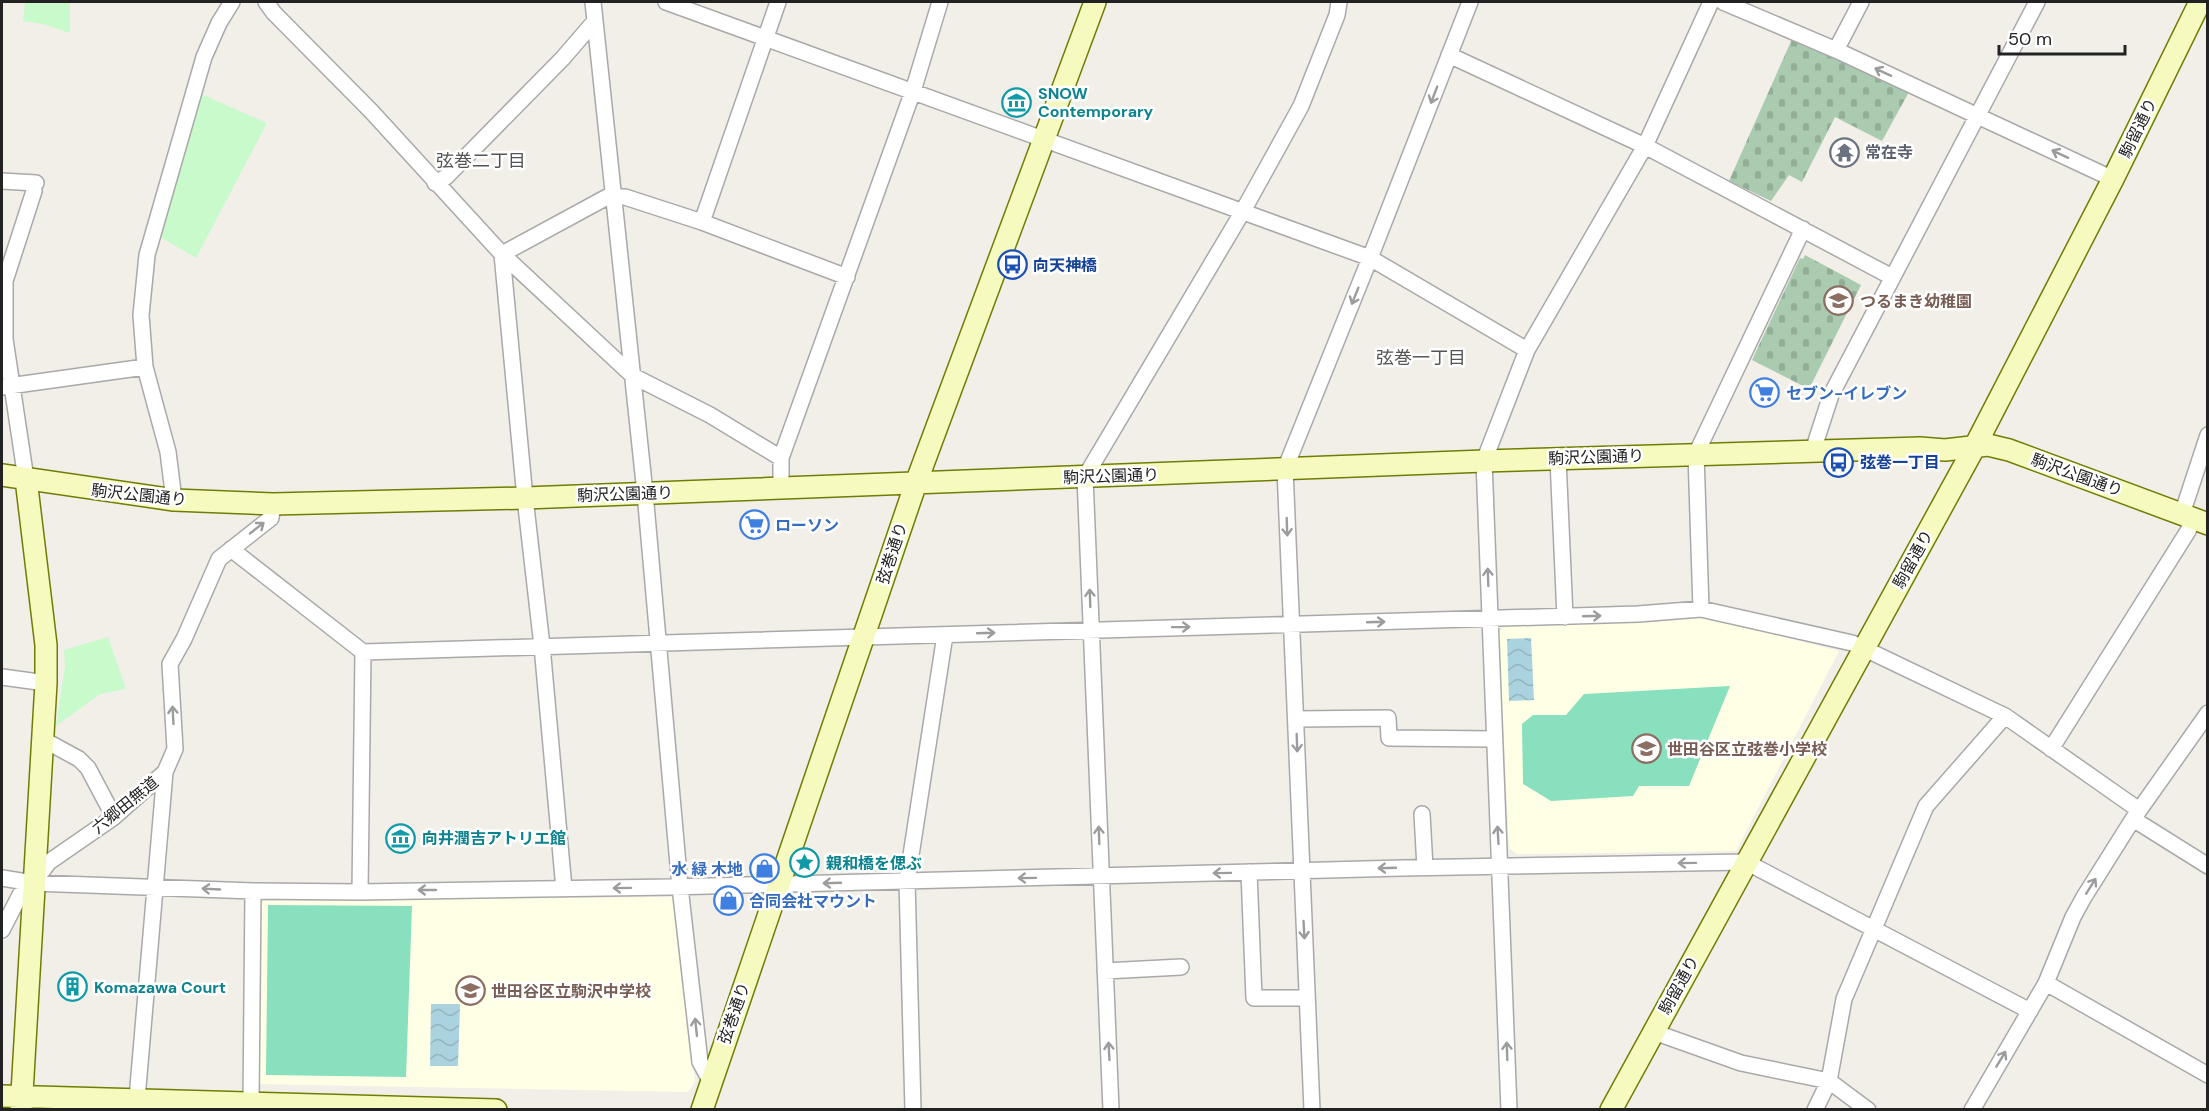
<svg xmlns="http://www.w3.org/2000/svg" width="2209" height="1111" viewBox="0 0 2209 1111" font-family="'DM Sans','Noto Sans JP',sans-serif">
  <defs>
    <pattern id="cemetery-stones" width="16" height="16" patternUnits="userSpaceOnUse" patternTransform="scale(1.5)"><rect width="16" height="16" fill="#aacbaf"/><path d="M2 7V4a2 2 0 0 1 4 0v3zM10 15v-3a2 2 0 0 1 4 0v3z" fill="#92ae96"/></pattern>
    <pattern id="water-waves" width="16" height="10" patternUnits="userSpaceOnUse" patternTransform="scale(1.5)"><rect width="16" height="10" fill="#aad3df"/><path d="M0 5q4-4 8 0t8 0" fill="none" stroke="#92b5bf"/></pattern>
  </defs>
  <rect width="100%" height="100%" fill="#f2efe9"/>
  <!-- education -->
  <path fill="#ffffe5" d="M1705,617L1839,651L1736,851L1517,854L1509,848L1499,633L1506,623Z
    M673,897L695,1082L688,1092L254,1084L258,901Z"/>
  <!-- cemetery -->
  <path fill="url(#cemetery-stones)" d="M1792,39L1841,58L1909,92L1882,141L1835,117L1802,182L1789,175L1771,201L1729,181Z
    M1805,255L1861,285L1809,389L1752,360L1800,258L1803,259Z"/>
  <!-- park -->
  <path fill="#c8facc" d="M25,2H70V33L43,24L23,21Z
    M201,94L267,123L196,258L157,235L173,193Z
    M108,637L126,689L100,694L56,726L65,666L64,650Z"/>
  <!-- pitch -->
  <path fill="#88e0be" d="M1730,686L1689,786H1639L1633,796L1551,801L1523,784L1522,724L1533,715H1566L1584,694Z
    M268,905L412,906L406,1077L266,1075Z"/>
  <!-- water -->
  <path fill="url(#water-waves)" d="M1531,638L1534,700L1509,701L1507,639Z
    M431,1004H460L458,1066H430Z"/>
  <g fill="none" stroke-linecap="round" stroke-linejoin="round">
    <defs>
      <path id="street" d="M266,2L274,13L371,111L502,254L633,376L710,415L781,458
        M593,2L645,493L680,887L700,1062L711,1082
        M666,2L1370,258L1527,350
        M1723,2L1836,50L2113,179
        M1836,50L1861,2
        M1449,55L1645,146L1892,277
        M2,181L36,183
        M435,183L446,177L563,58L594,22
        M702,222L778,2
        M2,387L145,367
        M1817,450L1816,441L1831,395L2037,2
        M1558,459L1565,617
        M26,479L5,339V281L34,191
        M781,489V458L913,91L940,2
        M174,500L168,452L145,367L141,315L147,255L204,57L219,23L232,2
        M2182,514L2208,435
        M231,549L363,652L1638,614L1701,609L1852,643L1863,648L2005,716L2139,810
        M1701,609L1696,454L1803,229
        M2,677L46,683
        M1296,719L1388,718L1389,738L1494,739
        M44,740L79,759L88,768L114,817
        M2051,749L2188,531L2193,518
        M1422,814L1425,868
        M2133,819L2208,866
        M1249,872L1254,998H1307
        M2,878L33,883L253,891L360,892L671,887L1402,868L1746,862L2030,1011
        M564,889L542,646L525,498L502,254L609,196L625,197L702,222L847,277
        M360,892L363,652
        M2,930L20,895L33,883L49,862L114,817L165,772L175,749L170,664L184,639L219,559L271,518L273,504
        M1105,971L1181,967
        M2046,983L2208,1075
        M1654,1032L1741,1063L1829,1081L1868,1110
        M251,1103L253,891
        M136,1110L165,772
        M913,1110L907,881L945,635
        M1111,1110L1085,477L1243,211L1301,106L1337,15L1339,2
        M1312,1110L1285,469L1370,258L1470,2
        M1509,1110L1484,461L1527,350L1645,146L1711,2
        M1815,1110L1829,1081L1844,999L1926,806L2005,716
        M1972,1110L2046,983L2073,917L2084,897L2133,819L2208,713"/>
      <path id="secondary" d="M2,475L174,500L273,504L525,498L1484,461L1920,448L1945,450L1988,445L2009,450L2208,524
        M2,1096L496,1110
        M21,1110L46,683V645L26,479
        M702,1110L916,483L1095,2
        M1611,1110L1974,448L2113,179L2200,2"/>
    </defs>
    <!-- street casing -->
    <use href="#street" stroke="#a9a9a9" stroke-width="18"/>
    <!-- secondary casing -->
    <use href="#secondary" stroke="#707d05" stroke-width="24"/>
    <!-- street -->
    <use href="#street" stroke="#fff" stroke-width="15"/>
    <!-- secondary -->
    <use href="#secondary" stroke="#f7fabf" stroke-width="21"/>
  </g>
  <!-- one-way arrows -->
  <defs><path id="oneway-shaft" d="M-6 0H5M1.5-3L5.5 0L1.5 3" fill="none" stroke-width="1.6" stroke-linecap="round" stroke-linejoin="round" transform="scale(1.5)"/></defs>
  <g stroke="#9c9c9c">
    <use href="#oneway-shaft" transform="translate(1883 72) rotate(-155)"/>
    <use href="#oneway-shaft" transform="translate(1434 95) rotate(111)"/>
    <use href="#oneway-shaft" transform="translate(2060 154) rotate(-155)"/>
    <use href="#oneway-shaft" transform="translate(1355 296) rotate(112)"/>
    <use href="#oneway-shaft" transform="translate(1287 527) rotate(88)"/>
    <use href="#oneway-shaft" transform="translate(257 528) rotate(-38)"/>
    <use href="#oneway-shaft" transform="translate(1488 577) rotate(-92)"/>
    <use href="#oneway-shaft" transform="translate(1090 598) rotate(-92)"/>
    <use href="#oneway-shaft" transform="translate(1592 616) rotate(-2)"/>
    <use href="#oneway-shaft" transform="translate(1376 622) rotate(-2)"/>
    <use href="#oneway-shaft" transform="translate(1181 627) rotate(-1)"/>
    <use href="#oneway-shaft" transform="translate(986 633) rotate(-2)"/>
    <use href="#oneway-shaft" transform="translate(173 715) rotate(-93)"/>
    <use href="#oneway-shaft" transform="translate(1297 743) rotate(88)"/>
    <use href="#oneway-shaft" transform="translate(1099 835) rotate(-92)"/>
    <use href="#oneway-shaft" transform="translate(1498 835) rotate(-93)"/>
    <use href="#oneway-shaft" transform="translate(1687 863) rotate(179)"/>
    <use href="#oneway-shaft" transform="translate(1387 868) rotate(178)"/>
    <use href="#oneway-shaft" transform="translate(1222 873) rotate(179)"/>
    <use href="#oneway-shaft" transform="translate(1027 878) rotate(179)"/>
    <use href="#oneway-shaft" transform="translate(832 883) rotate(178)"/>
    <use href="#oneway-shaft" transform="translate(2091 886) rotate(-58)"/>
    <use href="#oneway-shaft" transform="translate(622 888) rotate(179)"/>
    <use href="#oneway-shaft" transform="translate(211 889) rotate(-177)"/>
    <use href="#oneway-shaft" transform="translate(427 890) rotate(180)"/>
    <use href="#oneway-shaft" transform="translate(1304 930) rotate(87)"/>
    <use href="#oneway-shaft" transform="translate(696 1027) rotate(-96)"/>
    <use href="#oneway-shaft" transform="translate(1109 1051) rotate(-93)"/>
    <use href="#oneway-shaft" transform="translate(1507 1051) rotate(-92)"/>
    <use href="#oneway-shaft" transform="translate(2001 1059) rotate(-59)"/>
  </g>
  <!-- icons -->
  <defs>
    <symbol id="museum-ring" viewBox="-11 -11 22 22"><circle r="9.5" fill="#fff" stroke="#0f9aa8" stroke-width="1.5"/><path d="M0-6L6-3V-2H-6V-3ZM-5-1h2V3h-2ZM-1-1h2V3h-2ZM3-1h2V3H3ZM-6 4H6V6H-6Z" fill="#0f9aa8"/></symbol>
    <symbol id="temple-ring" viewBox="-11 -11 22 22"><circle r="9.5" fill="#fff" stroke="#6b7280" stroke-width="1.5"/><path d="M0-6L5-2H3V0L6.5 2.5H4V6H1.5V3h-3V6H-4V2.5H-6.5L-3 0V-2H-5Z" fill="#6b7280"/></symbol>
    <symbol id="bus-ring" viewBox="-11 -11 22 22"><circle r="9.5" fill="#fff" stroke="#1a4fb4" stroke-width="1.5"/><path d="M-5-6H5V4H4V6H2V4H-2V6H-4V4H-5ZM-3.5-4V0h7V-4ZM-3.5 1.2v1.5H-2V1.2ZM2 1.2v1.5H3.5V1.2Z" fill="#1a4fb4"/></symbol>
    <symbol id="school-ring" viewBox="-11 -11 22 22"><circle r="9.5" fill="#fff" stroke="#8d6e63" stroke-width="1.5"/><path d="M0-5L7-2L0 1L-7-2ZM-4 1L0 2.5L4 1V4Q0 6-4 4Z" fill="#8d6e63"/></symbol>
    <symbol id="supermarket-ring" viewBox="-11 -11 22 22"><circle r="9.5" fill="#fff" stroke="#3f7fe0" stroke-width="1.5"/><path d="M-6-5.5h2.5l.6 2H6L4.5 2H-2.5L-4.4-4H-6ZM-1.5 3.2a1.3 1.3 0 1 0 .1 0ZM3 3.2a1.3 1.3 0 1 0 .1 0Z" fill="#3f7fe0"/></symbol>
    <symbol id="sight-ring" viewBox="-11 -11 22 22"><circle r="9.5" fill="#fff" stroke="#0f9aa8" stroke-width="1.5"/><path d="M0-6L1.8-2.2L6-1.7L2.9 1.2L3.7 5.4L0 3.3L-3.7 5.4L-2.9 1.2L-6-1.7L-1.8-2.2Z" fill="#0f9aa8"/></symbol>
    <symbol id="shop-ring" viewBox="-11 -11 22 22"><circle r="9.5" fill="#fff" stroke="#3f7fe0" stroke-width="1.5"/><path d="M-5-2.5h2.3a2.7 3.5 0 0 1 5.4 0H5L5.5 6h-11ZM-1.5-2.5h3a1.5 2.3 0 0 0-3 0Z" fill="#3f7fe0"/></symbol>
    <symbol id="building-ring" viewBox="-11 -11 22 22"><circle r="9.5" fill="#fff" stroke="#0f9aa8" stroke-width="1.5"/><path d="M-4-6H4V6H1V3H-1V6H-4ZM-2.5-4.3h1.7v1.8h-1.7ZM.8-4.3h1.7v1.8H.8ZM-2.5-1h1.7V.8h-1.7ZM.8-1h1.7V.8H.8Z" fill="#0f9aa8"/></symbol>
  </defs>
  <g fill-rule="evenodd">
    <use href="#museum-ring" x="1000" y="86" width="33" height="33"/>
    <use href="#temple-ring" x="1828" y="136" width="33" height="33"/>
    <use href="#bus-ring" x="996" y="248" width="33" height="33"/>
    <use href="#school-ring" x="1822" y="284" width="33" height="33"/>
    <use href="#supermarket-ring" x="1748" y="376" width="33" height="33"/>
    <use href="#bus-ring" x="1822" y="446" width="33" height="33"/>
    <use href="#supermarket-ring" x="738" y="508" width="33" height="33"/>
    <use href="#school-ring" x="1630" y="732" width="33" height="33"/>
    <use href="#museum-ring" x="384" y="822" width="33" height="33"/>
    <use href="#sight-ring" x="788" y="846" width="33" height="33"/>
    <use href="#shop-ring" x="748" y="852" width="33" height="33"/>
    <use href="#shop-ring" x="712" y="884" width="33" height="33"/>
    <use href="#building-ring" x="56" y="970" width="33" height="33"/>
    <use href="#school-ring" x="454" y="974" width="33" height="33"/>
  </g>
  <g text-anchor="middle" dominant-baseline="central" stroke-width="5" stroke-linejoin="round" paint-order="stroke">
    <!-- culture labels -->
    <g font-size="16" font-weight="bold" fill="#0d838f" stroke="#fff" text-anchor="start">
      <text x="1038" y="93">SNOW<tspan x="1038" dy="18">Contemporary</tspan></text>
      <text x="422" y="838">向井潤吉アトリエ館</text>
      <text x="826" y="863">親和橋を偲ぶ</text>
      <text x="94" y="987">Komazawa Court</text>
    </g>
    <!-- street labels -->
    <g font-size="16" fill="#222" stroke="#fff">
      <text transform="translate(2138 128) rotate(-64)">駒留通り</text>
      <text transform="translate(1596 457) rotate(-2)">駒沢公園通り</text>
      <text transform="translate(2077 475) rotate(20)">駒沢公園通り</text>
      <text transform="translate(1111 476) rotate(-2)">駒沢公園通り</text>
      <text transform="translate(625 494) rotate(-2)">駒沢公園通り</text>
      <text transform="translate(139 495) rotate(6)">駒沢公園通り</text>
      <text transform="translate(892 553) rotate(-72)">弦巻通り</text>
      <text transform="translate(1913 559) rotate(-61)">駒留通り</text>
      <text transform="translate(125 805) rotate(-39)">六郷田無道</text>
      <text transform="translate(1679 985) rotate(-61)">駒留通り</text>
      <text transform="translate(734 1013) rotate(-71)">弦巻通り</text>
    </g>
    <!-- worship labels -->
    <g font-size="16" font-weight="bold" fill="#5b616d" stroke="#fff" text-anchor="start">
      <text x="1865" y="152">常在寺</text>
    </g>
    <!-- transit labels -->
    <g font-size="16" font-weight="bold" fill="#164399" stroke="#fff" text-anchor="start">
      <text x="1033" y="265">向天神橋</text>
      <text x="1860" y="462">弦巻一丁目</text>
    </g>
    <!-- education labels -->
    <g font-size="16" font-weight="bold" fill="#785e54" stroke="#fff" text-anchor="start">
      <text x="1860" y="301">つるまき幼稚園</text>
      <text x="1667" y="749">世田谷区立弦巻小学校</text>
      <text x="491" y="991">世田谷区立駒沢中学校</text>
    </g>
    <!-- shop labels -->
    <g font-size="16" font-weight="bold" fill="#366cbe" stroke="#fff" text-anchor="start">
      <text x="1786" y="393">セブン-イレブン</text>
      <text x="775" y="525">ローソン</text>
      <text x="743" y="869" text-anchor="end">水 緑 木地</text>
      <text x="749" y="901">合同会社マウント</text>
    </g>
    <!-- neighbourhood labels -->
    <g font-size="18" fill="#555" stroke="#fff">
      <text x="481" y="161">弦巻二丁目</text>
      <text x="1421" y="358">弦巻一丁目</text>
    </g>
  </g>
  <!-- border -->
  <rect width="2209" height="1111" fill="none" stroke="#222222" stroke-width="6"/>
  <!-- scale -->
  <path d="M1999 45v9h126v-9" fill="none" stroke="#222222" stroke-width="3"/>
  <text x="2008" y="45" font-size="18" fill="#222222" stroke="#ffffff" stroke-width="4.5" paint-order="stroke">50 m</text>
</svg>
